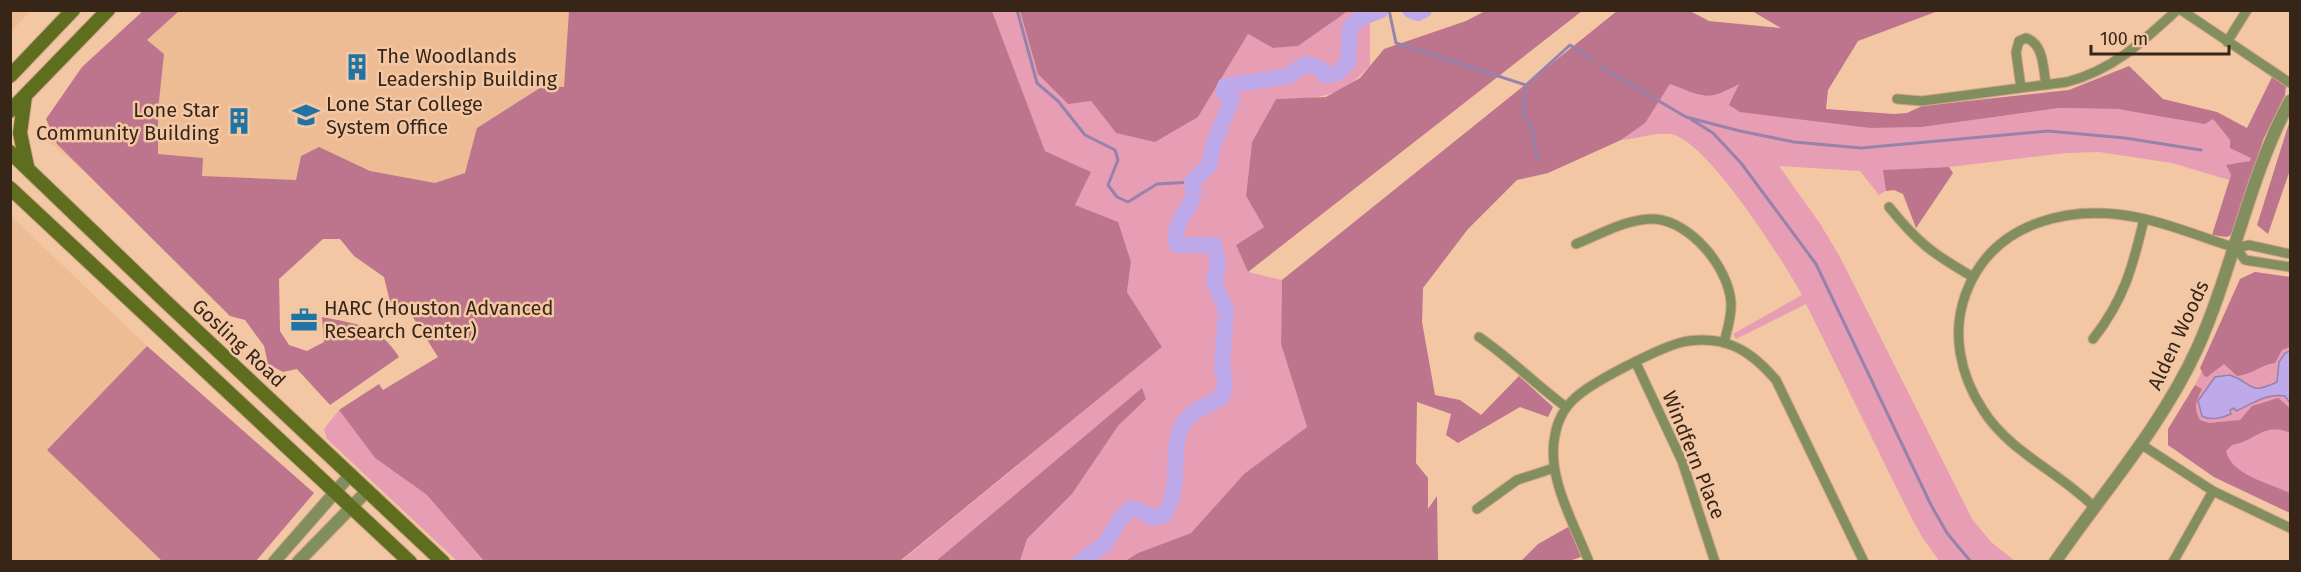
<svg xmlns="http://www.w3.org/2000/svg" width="2301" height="572" viewBox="0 0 2301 572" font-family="'Fira Sans',sans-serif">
  <rect width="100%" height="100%" fill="#f3c6a4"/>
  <!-- built -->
  <path fill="#eebc94" d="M11,10L30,11L11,32L10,11Z
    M162,11H571L567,89L465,205L112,193L49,142L122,47Z
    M10,215L147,346L47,450L162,561H11Z"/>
  <!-- green -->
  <path fill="#e79db4" d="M992,11H1020L1038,74L1091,101L1116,133L1198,117L1248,34L1273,48L1298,46L1348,11H1364L1370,26V65C1340,100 1318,98 1276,99L1252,142L1246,196L1264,227L1236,245L1248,272L1282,280L1281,344L1307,427L1244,474L1191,533L1138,553L1123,561H1020L1027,539L1072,494L1118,426L1146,399L1141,389L936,561L900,562L1162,347L1127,292L1131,262L1075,205L1091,172L1045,151Z
    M1740,83L1871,128L1922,127L2059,108L2118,109L2213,119L2230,140L2251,158L2250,161L2226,166L2231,175L2229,180L2172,163L2099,152L2066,153L1949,167L1884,170L1886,191L1879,195L1860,171L1779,166L1821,225L1841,259L1972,519L1991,542L2015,561L1940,562L1922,537L1907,509L1806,304L1736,339L1733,334L1802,295C1783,261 1708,141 1671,134C1656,132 1635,139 1621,140L1644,123L1670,84L1702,96Z
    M2255,272L2290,277V513L2214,477L2168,445C2169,420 2185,404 2196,383C2213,349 2227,315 2240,279Z
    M339,410L375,458L427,495L484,561H457L327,439L324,429Z"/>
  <!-- forest -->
  <path fill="#bc758c" d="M144,10L179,11L147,40L164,54L158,110V154L203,158L202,176L296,180L301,156L319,147L370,171L435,183L465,173L477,128L543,86L564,87L569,11H992L1045,151L1091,172L1075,205L1118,222L1131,262L1127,292L1162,347L900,561H484L427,495L375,458L339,410L379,384L383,390L438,357L409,311L390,302L384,277L354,256L340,239H323L279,279L280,331L289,345L307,351L324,342L322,317C357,324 379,325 399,357L330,405L297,369L283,372L268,364L264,346L245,320L230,316L57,144L46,119L82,67Z
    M1020,11V10L1348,11L1298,46L1273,48L1248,34L1198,117L1155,142L1116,133L1091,101L1068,104L1038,74Z
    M1485,11H1582L1248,272L1236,245L1264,227L1246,196L1252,142L1276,99L1326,97L1360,78L1384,49L1466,21Z
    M1617,11H1690L1709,21L1781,28L1752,11H1938L1858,41L1828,90L1826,109L1894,114L1907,113L1922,106L2069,90L2129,66L2163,99L2217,112L2247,128L2273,75L2286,86L2285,95L2263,140L2234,233L2227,237L2212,235L2231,175L2226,165L2250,161L2251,158L2230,148V140L2213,119L2205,124L2118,109L2059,108L1922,127L1871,128L1740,112L1729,105L1739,84C1706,102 1704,97 1670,84L1645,123L1621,140L1548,173L1517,180L1468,229L1423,288L1422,322L1435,395L1460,400L1481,415L1519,376L1553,407L1548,417L1520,407L1458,443L1446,435L1451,414L1417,402L1416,463L1428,478V509L1437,496L1438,561L1123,562L1138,553L1191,533L1244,474L1307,427L1281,344L1282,280Z
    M2290,120V170L2268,234L2257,225Z
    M1949,167L1953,173L1916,228L1903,194L1894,190L1886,191L1883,170Z
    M2255,272L2290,277V347L2282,350L2275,363C2260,365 2251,375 2237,376L2224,364L2207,377L2204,376L2200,368L2240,279Z
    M147,346L314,493L256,561H162L47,450Z
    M2195,385L2202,389C2196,402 2193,408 2200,420L2209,423L2240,420L2252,406L2278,398L2290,408V433C2265,421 2256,441 2232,445L2226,451C2231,475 2271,484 2290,493V513L2214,477L2168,445V429Z
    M1142,388L1146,399L1118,426L1072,494L1027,539L1020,561H936Z
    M1570,526L1581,557L1569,561L1520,562L1538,544Z"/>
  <!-- water -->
  <path fill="#bea9ea" stroke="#9682ab" stroke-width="1.5" d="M2290,351V403L2285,396C2266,393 2252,404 2236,411L2234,408L2230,410L2231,414C2221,418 2211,421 2202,416L2198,401L2215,377L2230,375C2254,383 2248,396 2277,382L2279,362L2285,353Z"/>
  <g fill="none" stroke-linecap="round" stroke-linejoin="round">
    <!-- stream -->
    <path stroke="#9682ab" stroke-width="3" d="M1017,10L1037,83L1058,101L1085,135L1115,150L1118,160L1108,185L1117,197L1128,202L1157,184L1192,182
      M1389,10L1396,43L1526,85L1570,45L1593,60
      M1601,67L1686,117L1740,131L1794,142L1861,148L2048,131L2125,138L2201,150
      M1526,86L1523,113L1532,129L1537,159
      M1692,120L1713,133L1741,163L1816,264L1931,505L1947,533L1971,562"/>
    <!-- river -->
    <path stroke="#bea9ea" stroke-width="16" d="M1410,10L1418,13L1424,10
      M1080,562L1105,544L1120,519L1131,508L1139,510L1153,518L1164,515C1184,486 1167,442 1186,420C1195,409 1209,404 1222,397L1225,384L1222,366L1226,310L1214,282L1218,262L1214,245H1177C1171,222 1189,213 1193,196C1194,192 1193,186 1192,182L1210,164L1213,145L1232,99L1223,92L1225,86L1288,76L1306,64L1320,68L1325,75L1336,74L1348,62L1350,27L1361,18L1381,10"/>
    <defs>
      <path id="minor" d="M2181,10L2290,83
        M2227,42L2247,10
        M2021,88L2016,52L2019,41L2026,38C2044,44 2043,68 2046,85
        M1897,99L1922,101L2067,82C2113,70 2142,42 2177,10
        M1889,207C1918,243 1933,254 1973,277
        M1576,244C1601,234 1628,218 1655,219C1691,222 1728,267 1731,302C1732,316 1727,330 1724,343
        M2236,248L2245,260L2290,267
        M1479,337C1510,358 1536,385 1566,407
        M2093,339C2124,300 2133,266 2144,219
        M1636,363L1682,461L1715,562
        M2142,445L2213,491L2290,528
        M2095,508C2061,473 2009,452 1983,410C1960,375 1951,333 1966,293C1994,219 2075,203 2145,219C2176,226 2206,239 2236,248L2249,245L2290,254
        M1477,509L1517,480L1554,468
        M1589,562C1574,523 1546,477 1555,435C1557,422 1564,408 1574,399C1591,382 1656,350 1679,343C1693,339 1711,339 1725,343C1746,349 1761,363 1776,380L1864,562
        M2173,562L2213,491"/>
      <path id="tertiary" d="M274,562L351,474
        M298,562L368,490
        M2055,562C2104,491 2161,427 2197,349C2233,269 2249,176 2290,101"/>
      <path id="secondary" d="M10,76L73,10
        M25,96L20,133L27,166
        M10,111L108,10
        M10,152L164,300L443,562
        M10,188L410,562"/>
    </defs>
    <!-- minor casing -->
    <use href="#minor" stroke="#cda688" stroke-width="11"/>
    <!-- tertiary casing -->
    <use href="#tertiary" stroke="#cda688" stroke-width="14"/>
    <!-- secondary casing -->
    <use href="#secondary" stroke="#cda688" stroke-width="16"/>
    <!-- minor -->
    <use href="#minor" stroke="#838e5e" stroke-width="9"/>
    <!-- tertiary -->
    <use href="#tertiary" stroke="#838e5e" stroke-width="12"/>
    <!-- secondary -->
    <use href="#secondary" stroke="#5f6d1e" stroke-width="14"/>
  </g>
  <!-- icons -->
  <defs>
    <symbol id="building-bare" viewBox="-9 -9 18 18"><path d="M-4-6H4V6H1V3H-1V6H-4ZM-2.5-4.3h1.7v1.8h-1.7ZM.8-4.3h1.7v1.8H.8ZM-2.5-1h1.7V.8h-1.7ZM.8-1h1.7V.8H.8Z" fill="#1f74a4" stroke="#f3c6a4" stroke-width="2.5" paint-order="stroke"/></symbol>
    <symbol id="university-bare" viewBox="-9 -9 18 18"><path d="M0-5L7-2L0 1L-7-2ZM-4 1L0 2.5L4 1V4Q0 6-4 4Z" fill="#1f74a4" stroke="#f3c6a4" stroke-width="2.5" paint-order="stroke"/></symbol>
    <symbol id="office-bare" viewBox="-9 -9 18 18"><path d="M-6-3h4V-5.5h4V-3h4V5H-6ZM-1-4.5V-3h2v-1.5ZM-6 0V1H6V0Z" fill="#1f74a4" stroke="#f3c6a4" stroke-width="2.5" paint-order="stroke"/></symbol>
  </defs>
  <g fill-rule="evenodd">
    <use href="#building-bare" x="338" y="48" width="38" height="38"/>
    <use href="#university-bare" x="287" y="96" width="38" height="38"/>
    <use href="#building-bare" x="220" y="102" width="38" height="38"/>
    <use href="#office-bare" x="285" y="301" width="38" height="38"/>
  </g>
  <g text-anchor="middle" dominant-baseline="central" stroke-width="5" stroke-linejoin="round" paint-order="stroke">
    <!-- poi labels -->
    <g font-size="20" fill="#372618" stroke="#f3c6a4" text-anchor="start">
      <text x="377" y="56">The Woodlands<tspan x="377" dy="23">Leadership Building</tspan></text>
      <text x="326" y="104">Lone Star College<tspan x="326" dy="23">System Office</tspan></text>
      <text x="219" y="110" text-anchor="end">Lone Star<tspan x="219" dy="23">Community Building</tspan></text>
      <text x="324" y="308">HARC (Houston Advanced<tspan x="324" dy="23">Research Center)</tspan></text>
    </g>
    <!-- street labels -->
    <g font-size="20" fill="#372618" stroke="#f3c6a4">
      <text transform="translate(2178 335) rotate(-65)">Alden Woods</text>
      <text transform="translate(239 343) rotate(43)">Gosling Road</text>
      <text transform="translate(1694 455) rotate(68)">Windfern Place</text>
    </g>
  </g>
  <!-- border -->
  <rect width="2301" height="572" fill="none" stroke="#372618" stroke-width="24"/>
  <!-- scale -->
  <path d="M2091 45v9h138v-9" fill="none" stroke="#372618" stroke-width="3"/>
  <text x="2100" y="45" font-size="18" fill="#372618" stroke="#f3c6a4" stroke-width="4.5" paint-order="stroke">100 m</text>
</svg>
